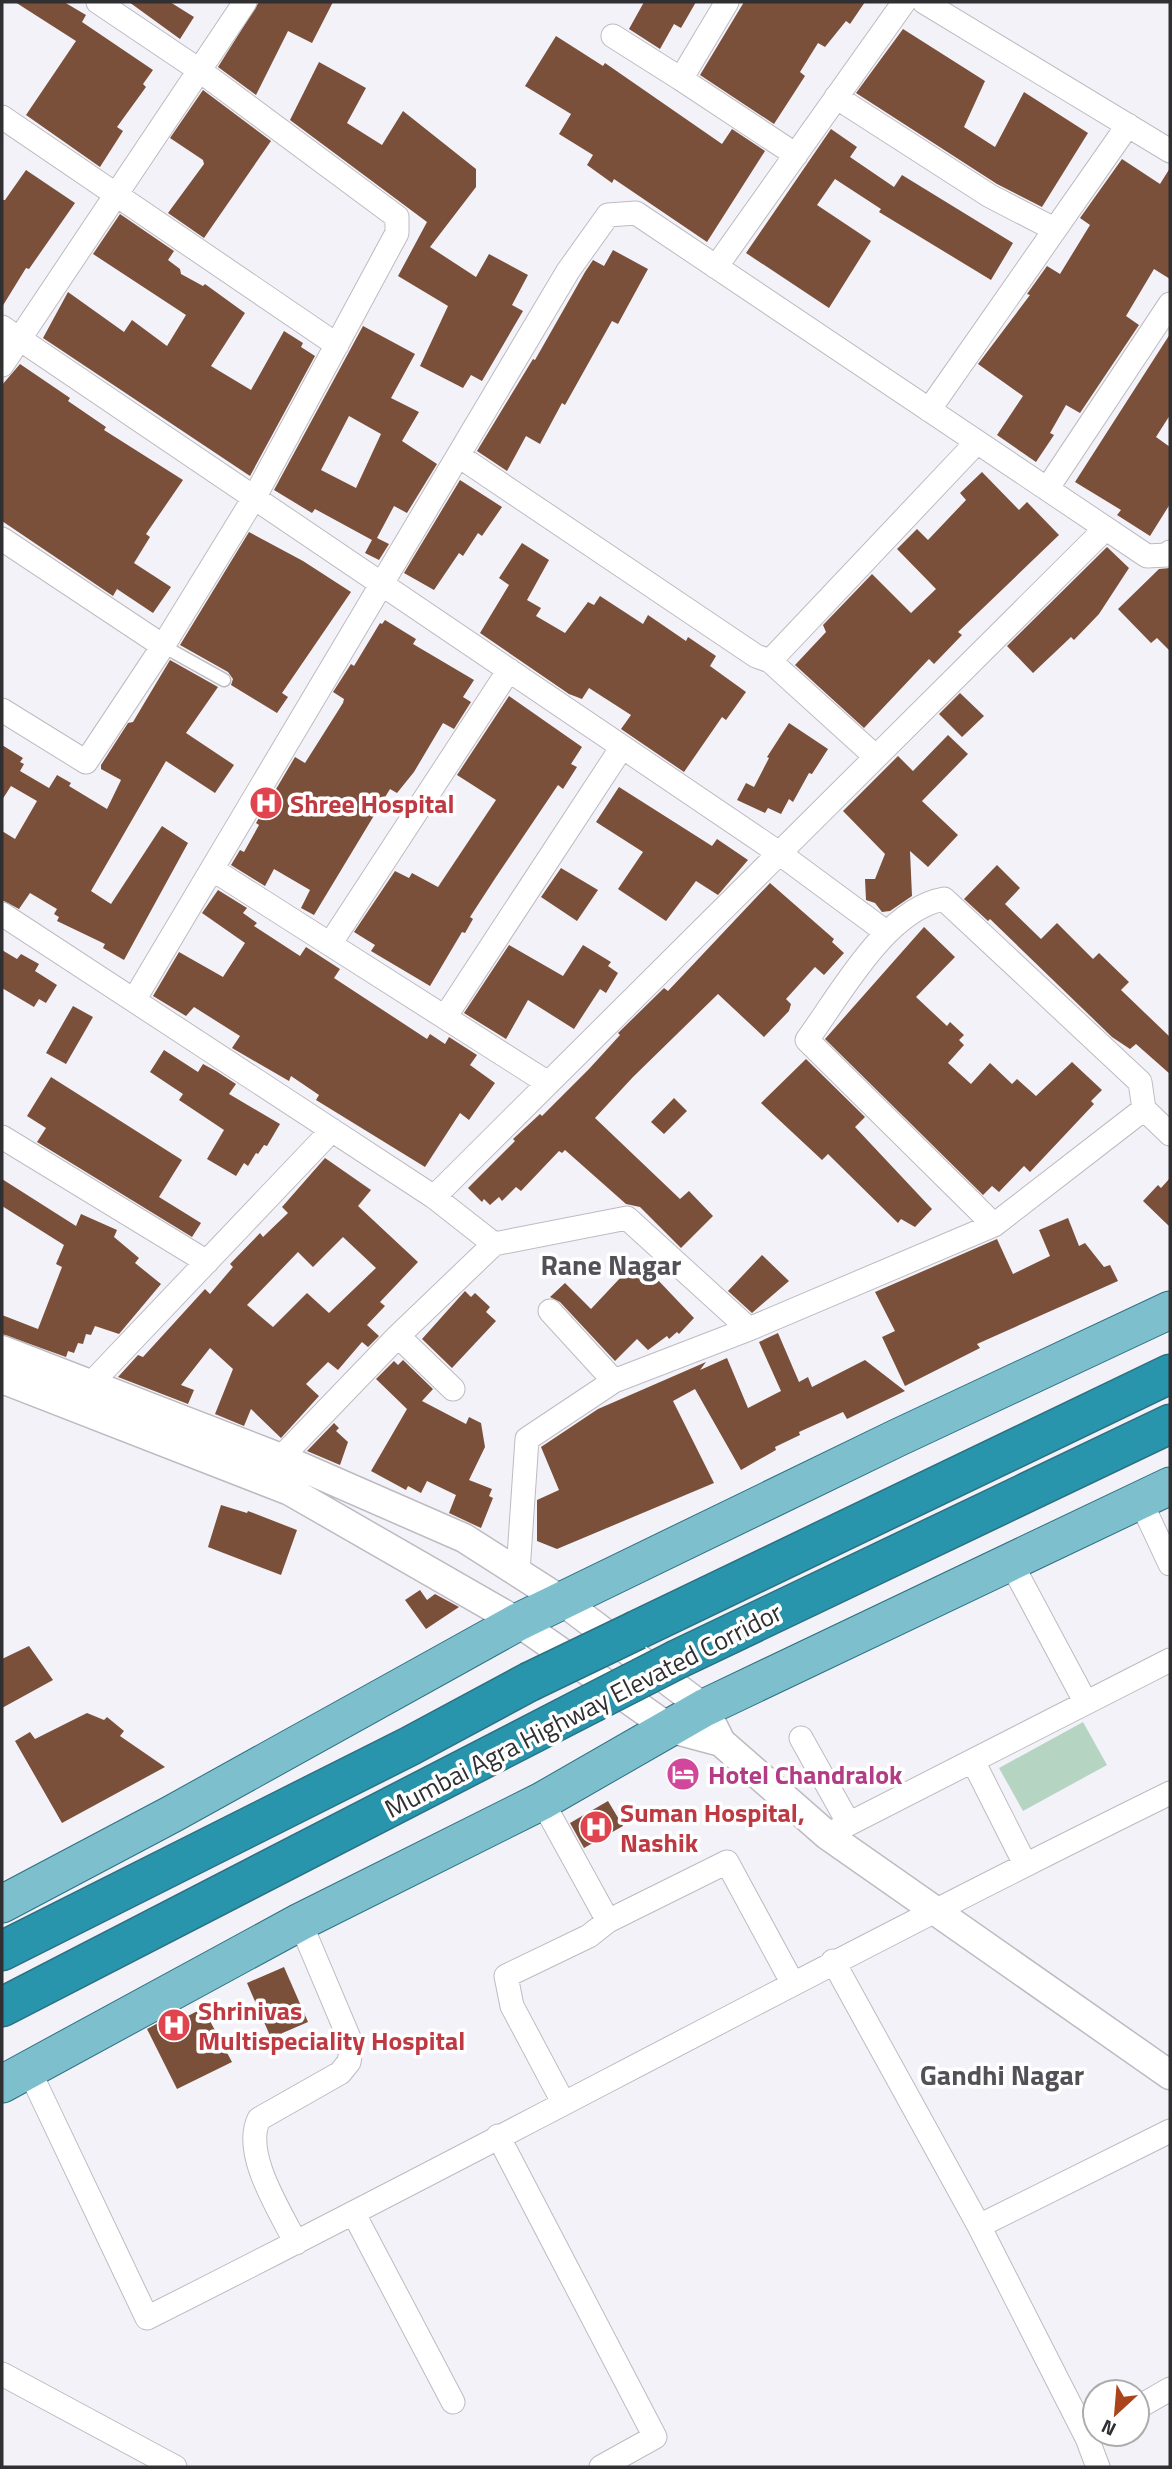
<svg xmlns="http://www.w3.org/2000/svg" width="1172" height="2469" viewBox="0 0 1172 2469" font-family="'Titillium Web',sans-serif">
  <rect width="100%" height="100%" fill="#f4f2f9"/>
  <!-- green -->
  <path fill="#b5d5c2" d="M1083,1722L1107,1765L1023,1811L999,1768Z"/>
  <!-- building -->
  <path fill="#7a503b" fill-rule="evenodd" d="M15,2H64L86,15L82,22L153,70L143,84L146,87L117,127L123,131L100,167L26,115L76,41Z
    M129,2H170L194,17L180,39Z
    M259,2H333L312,43L288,31L256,95L218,67Z
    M644,2H696L681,28L674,24L660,49L629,29Z
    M744,2H865L850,24L846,21L825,47L818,43L800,72L805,76L774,124L700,75Z
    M903,29L985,81L964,127L995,147L1024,92L1088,133L1042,207L997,184L856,93Z
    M556,36L603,66L605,63L722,144L732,129L765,151L707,242L614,179L612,183L587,165L593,155L559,134L571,114L525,86Z
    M319,62L366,88L347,123L382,145L403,111L476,169V187L430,247L476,277L489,254L528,275L512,305L523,311L482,381L471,375L463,388L420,366L448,306L398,276L427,222L290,120Z
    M203,90L271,141L204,238L168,213L204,164L203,160L170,138Z
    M831,129L857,147L850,157L894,187L902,175L1013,243L991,280L879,212L881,209L835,179L817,205L871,241L829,308L746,253Z
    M1122,159L1160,184L1170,168V279L1154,269L1126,316L1139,325L1080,413L1066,405L1050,433L1054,435L1036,462L997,435L1023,396L978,364L1030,295L1027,294L1047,266L1060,274L1090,225L1080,218Z
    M26,170L75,203L29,269L26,268L2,307V200H5Z
    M120,214L174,251L168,260L180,269L181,274L203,286L205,284L245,313L211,366L251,390L284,331L303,343L301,347L315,356L250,476L43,338L68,292L124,332L132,320L167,346L186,315L93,254Z
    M613,250L648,269L618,324L612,321L565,405L562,403L540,444L526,436L507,471L477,451L533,359L535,360L585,272L593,260L604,266Z
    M363,326L415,354L391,398L419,412L402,441L437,464L407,513L394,506L377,538L389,544L379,560L365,553L372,540L315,509L312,513L274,490ZM349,416L381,434L356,488L321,470Z
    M1170,334V415L1156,437L1170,447V504L1150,536L1117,515L1121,510L1075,482Z
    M20,364L70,398L68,401L106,427L104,430L183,480L146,534L150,537L134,563L171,587L153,613L117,589L113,596L2,521V385Z
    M982,472L1019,510L1027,502L1059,535L958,632L962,635L934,664L929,659L864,728L795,665L826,632L823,625L872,574L911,613L936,589L897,549L917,529L928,540L966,500L960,493Z
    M460,480L502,507L482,536L478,533L463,556L459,553L434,590L404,573Z
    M249,532L303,561L351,592L282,693L288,697L277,713L231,685L233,679L228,672L180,645Z
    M522,543L549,560L527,600L541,608L536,616L565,633L588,602L594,605L600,596L643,624L648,615L686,641L688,637L716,656L710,666L746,692L726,720L722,717L684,772L621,729L631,715L589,688L582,699L569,694L480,633L509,585L499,578Z
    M1107,547L1129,568L1099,614L1074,640L1071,637L1033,673L1007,646Z
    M1170,568V651L1157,638L1151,643L1118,609L1159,569Z
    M385,620L416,639L413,644L474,680L463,697L471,702L454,729L443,723L414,772L397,793L390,789L314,915L301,908L310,890L274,869L265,886L231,865L240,850L244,852L259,825L256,823L295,757L305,763L343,703L344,699L333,692L351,664L354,666L380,623L382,624Z
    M170,660L218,687L186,733L234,765L215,793L166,761L91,891L111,904L162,826L188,843L124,960L103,948L105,944L57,921L59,917L54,914L57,909L30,893L19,909L2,900V831L15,839L37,801L11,786L2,800V745L23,758L20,762L24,764L20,771L49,788L57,775L71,783L69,786L107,809L121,780L101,769V765L128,723L133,722Z
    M960,693L984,716L962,737L939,714Z
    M509,696L582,747L571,764L577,767L563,789L558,785L496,877L470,917L473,919L465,933L462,932L430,986L371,951L375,945L354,932L395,871L409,878L412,873L438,887L496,800L457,775Z
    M789,723L828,749L812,774L809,773L793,802L789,799L781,814L768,808L765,813L737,800L746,783L754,787L769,758L767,757Z
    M948,735L968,754L922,801L958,835L928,867L910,851L912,896L890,911L882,912L875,903L866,900L865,879H875L885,854L843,811L898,756L913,771Z
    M619,787L712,846L717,839L748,860L718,895L696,881L666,921L618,889L643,852L596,822Z
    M997,865L1020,888L1005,904L1041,939L1057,923L1093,959L1099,953L1129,982L1121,990L1170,1037V1074L1136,1044L1130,1049L1112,1037L990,919L988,921L964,899Z
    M561,868L598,890L577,921L541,897Z
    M770,883L834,939L832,942L844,953L824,975L815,967L786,999L791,1004L789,1011L764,1037L718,994L633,1077L595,1118L680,1199L689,1191L713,1216L681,1248L640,1207L626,1204L565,1150L562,1153L559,1151L521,1191L516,1187L502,1201L499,1197L490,1205L484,1199L482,1202L468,1188L515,1141L513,1139L540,1114L542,1116L589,1069L620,1035L618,1033L664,988L668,991Z
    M218,890L247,908L243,913L257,923L254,926L300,956L306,947L340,969L334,978L427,1039L430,1034L445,1044L449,1037L477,1055L470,1065L495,1083L469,1120L460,1113L425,1167L316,1100L319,1095L291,1076L289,1081L232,1048L240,1036L194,1007L186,1016L153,996L179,952L223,977L245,943L202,913Z
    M924,927L955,957L916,997L947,1026L950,1022L964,1035L959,1040L964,1045L948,1063L971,1084L990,1063L1012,1084L1017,1079L1036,1096L1072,1062L1102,1090L1091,1101L1094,1104L1030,1172L1024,1166L999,1192L992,1186L983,1195L825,1039Z
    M509,945L563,976L583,945L611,962L608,966L618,973L606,993L600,989L574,1029L528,1000L506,1039L464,1013Z
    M2,950L17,959L21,954L39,964L35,971L57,985L46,1003L39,999L34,1007L2,988Z
    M73,1006L93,1017L66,1064L46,1053Z
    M164,1050L198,1072L203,1064L216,1071L236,1084L229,1094L280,1124L267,1146L264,1145L258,1154L256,1153L248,1166L244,1163L236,1176L207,1159L224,1130L179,1100L183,1094L150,1072Z
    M806,1059L865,1117L855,1127L932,1209L915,1227L901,1219L898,1223L828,1154L822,1160L761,1103Z
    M51,1077L182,1160L159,1197L201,1223L192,1237L37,1142L46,1128L27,1116Z
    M674,1098L687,1111L664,1134L651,1122Z
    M325,1158L371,1190L358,1206L418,1262L380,1302L385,1306L367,1325L379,1336L368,1347L362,1342L338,1370L328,1362L306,1384L319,1396L281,1438L251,1409L244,1426L215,1414L233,1369L210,1348L181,1385L194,1390L188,1404L118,1377L138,1355L143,1357L205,1289L210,1294L233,1267L230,1264L260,1233L263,1237L288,1213L282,1207ZM343,1237L376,1268L329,1313L307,1293L273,1327L247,1305L298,1252L313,1267Z
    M1170,1178V1227L1143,1201L1158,1185L1161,1188Z
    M2,1179L76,1226L81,1214L117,1230L114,1237L139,1258L135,1263L161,1284L119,1334L95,1326L91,1335L86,1334L83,1344L78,1343L74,1353L68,1351L66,1357L2,1334V1315L38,1329L62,1267L56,1264L64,1245L2,1206Z
    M1068,1218L1079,1246L1085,1243L1104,1267L1110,1265L1118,1281L977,1344L980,1348L905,1386L882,1337L895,1331L875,1292L997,1239L1013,1274L1050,1256L1039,1230Z
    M762,1255L789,1281L752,1313L728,1291Z
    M638,1259L694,1318L679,1334L677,1332L669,1339L667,1336L648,1350L637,1339L615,1361L560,1302L550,1297L565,1283L591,1309Z
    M465,1291L471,1297L475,1293L490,1307L486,1312L496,1321L452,1368L422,1339Z
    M778,1333L799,1382L808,1377L812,1387L865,1360L905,1391L847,1419L843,1412L799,1432L800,1435L775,1447L776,1450L741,1470L695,1389L673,1401L714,1483L557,1549L537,1541V1500L559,1490L541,1447L598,1409L706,1362L700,1370L727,1358L748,1408L781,1391L759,1342Z
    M403,1360L433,1389L422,1401L466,1424L469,1417L481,1423L485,1447L469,1480L492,1489L489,1496L493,1498L481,1528L449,1513L456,1495L427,1481L421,1493L408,1486L406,1490L371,1471L407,1409L376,1379L394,1361L398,1365Z
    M334,1423L339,1428L336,1431L348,1442L340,1465L307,1451Z
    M221,1505L247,1513L248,1511L297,1530L281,1575L208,1547Z
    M420,1590L427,1600L435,1594L459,1607L426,1629L405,1600Z
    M29,1646L53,1680L2,1708V1659Z
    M87,1713L104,1720L107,1717L124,1731L120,1736L165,1767L62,1823L15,1741L30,1732L35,1739Z
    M608,1801L623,1826L584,1848L570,1823Z
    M284,1967L308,2022L271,2038L247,1983Z
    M203,2008L232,2062L177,2089L147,2029L182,2010L186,2017Z"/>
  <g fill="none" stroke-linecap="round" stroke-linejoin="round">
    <defs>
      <path id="service" d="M163,646L224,680"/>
      <path id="minor" d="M924,2L1170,151
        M613,36L681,79L727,2
        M681,79L796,155
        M836,97L990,196L1054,229
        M2,117L337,345
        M716,267L904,2
        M2,327L779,853L886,932
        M2,365L245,2
        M929,410L1128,125
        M459,456L756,656L770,661L876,757
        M1047,489L1170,304
        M2,539L163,646
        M770,661L977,442
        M2,710L86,762L163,646L254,498L397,233V217L199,70L98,2
        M212,869L548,1083
        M2,914L434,1197L494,1244
        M330,944L509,670
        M134,1000L568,271L608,215L636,213L1147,556L1167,555L1170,552
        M445,1017L622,747
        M2,1137L207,1262
        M434,1197L1105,529
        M994,1225L807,1040C840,995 886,909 944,899L1140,1082L1144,1109
        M550,1311L614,1381
        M398,1336L453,1389
        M81,1394L332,1130
        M270,1469L398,1336L494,1244L627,1218L749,1329
        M1140,1500L1170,1564
        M1010,1561L1086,1703
        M518,1572L527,1439L614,1381L749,1329L994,1225L1144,1109L1170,1134
        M801,1738L849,1824
        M973,1761L1025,1864
        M542,1801L608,1921
        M827,1835L1170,1660
        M833,1961L979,2226L1087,2438L1098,2467
        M29,2070L147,2318C490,2146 826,1962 1170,1793
        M563,2102L512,2006L506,1976L589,1936L608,1921L727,1862L792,1982
        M498,2136L655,2437L601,2467
        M354,2214L453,2402
        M979,2226L1170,2131
        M296,2243C280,2211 242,2153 259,2119L340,2073L349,2062L352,2045L300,1922
        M2,2374L175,2467
        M1137,2408L1170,2389"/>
      <path id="tertiary" d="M2,1350L281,1458L464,1538L561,1600L704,1708L721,1742L827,1835L1170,2075
        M2,1379L290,1491L518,1622L669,1728L721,1742"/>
      <path id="primary" d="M2,1904L172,1814L518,1622L897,1438L1170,1310
        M2,2084L300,1922L542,1801L704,1708L1170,1486"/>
      <path id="motorway" d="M637,1630L1170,1374
        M678,1659L1170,1424
        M2,1951L410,1746L529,1682
        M2,2007L592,1703"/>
    </defs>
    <!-- service casing -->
    <use href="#service" stroke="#bdbbc1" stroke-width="15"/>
    <!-- minor casing -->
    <use href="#minor" stroke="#bdbbc1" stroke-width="25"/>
    <!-- tertiary casing -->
    <use href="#tertiary" stroke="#bdbbc1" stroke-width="31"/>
    <!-- primary casing -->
    <use href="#primary" stroke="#2b7182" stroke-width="39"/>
    <!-- motorway casing -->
    <use href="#motorway" stroke="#2b7182" stroke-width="41"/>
    <!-- service -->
    <use href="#service" stroke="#fff" stroke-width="12"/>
    <!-- minor -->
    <use href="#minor" stroke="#fff" stroke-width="23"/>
    <!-- tertiary -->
    <use href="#tertiary" stroke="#fff" stroke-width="28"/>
    <!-- primary -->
    <use href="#primary" stroke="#7ebfce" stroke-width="37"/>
    <!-- motorway -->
    <use href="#motorway" stroke="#2895ad" stroke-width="38"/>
    <defs>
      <path id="motorway-bridge" d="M529,1682L637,1630
        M592,1703L678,1659"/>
    </defs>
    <!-- motorway-bridge casing -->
    <use href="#motorway-bridge" stroke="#2b7182" stroke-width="41" stroke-linecap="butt"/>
    <!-- motorway-bridge -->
    <use href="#motorway-bridge" stroke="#2895ad" stroke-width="38"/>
  </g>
  <!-- icons -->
  <defs>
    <symbol id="hospital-disc" viewBox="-11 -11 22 22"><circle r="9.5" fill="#e0444e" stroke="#fff"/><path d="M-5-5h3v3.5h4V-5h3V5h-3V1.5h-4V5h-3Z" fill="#fff"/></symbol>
    <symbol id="hotel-disc" viewBox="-11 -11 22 22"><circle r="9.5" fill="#d1479c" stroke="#fff"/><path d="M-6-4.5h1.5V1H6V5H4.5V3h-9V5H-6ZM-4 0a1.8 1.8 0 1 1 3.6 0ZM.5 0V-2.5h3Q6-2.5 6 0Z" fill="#fff"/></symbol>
  </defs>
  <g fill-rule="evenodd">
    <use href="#hospital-disc" x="247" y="784" width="38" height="38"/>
    <use href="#hotel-disc" x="664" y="1755" width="38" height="38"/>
    <use href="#hospital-disc" x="577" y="1808" width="38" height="38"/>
    <use href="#hospital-disc" x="155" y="2006" width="38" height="38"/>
  </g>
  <g text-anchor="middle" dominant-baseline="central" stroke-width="7" stroke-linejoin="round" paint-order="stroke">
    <!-- health labels -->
    <g font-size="26" font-weight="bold" fill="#be3a42" stroke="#fff" text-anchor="start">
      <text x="290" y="803">Shree Hospital</text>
      <text x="620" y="1812">Suman Hospital,<tspan x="620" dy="30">Nashik</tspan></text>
      <text x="198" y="2010">Shrinivas<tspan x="198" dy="30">Multispeciality Hospital</tspan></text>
    </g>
    <!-- street labels -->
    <g font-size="26" fill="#302f31" stroke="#fff">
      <text transform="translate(583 1710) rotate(-27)">Mumbai Agra Highway Elevated Corridor</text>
    </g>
    <!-- hotel labels -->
    <g font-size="26" font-weight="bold" fill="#b23c85" stroke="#fff" text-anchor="start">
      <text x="708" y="1774">Hotel Chandralok</text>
    </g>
    <!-- neighbourhood labels -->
    <g font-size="28" font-weight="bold" fill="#535157" stroke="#fff">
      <text x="611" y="1264">Rane Nagar</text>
      <text x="1002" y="2074">Gandhi Nagar</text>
    </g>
  </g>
  <!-- border -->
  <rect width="1172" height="2469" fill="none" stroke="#302f31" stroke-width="7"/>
  <!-- north arrow -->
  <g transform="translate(1116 2413) rotate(206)"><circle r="33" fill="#ffffff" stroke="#acacad" stroke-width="2"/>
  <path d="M0-5L12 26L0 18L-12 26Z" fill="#aa441b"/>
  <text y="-10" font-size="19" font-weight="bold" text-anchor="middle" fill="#302f31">N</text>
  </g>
</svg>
